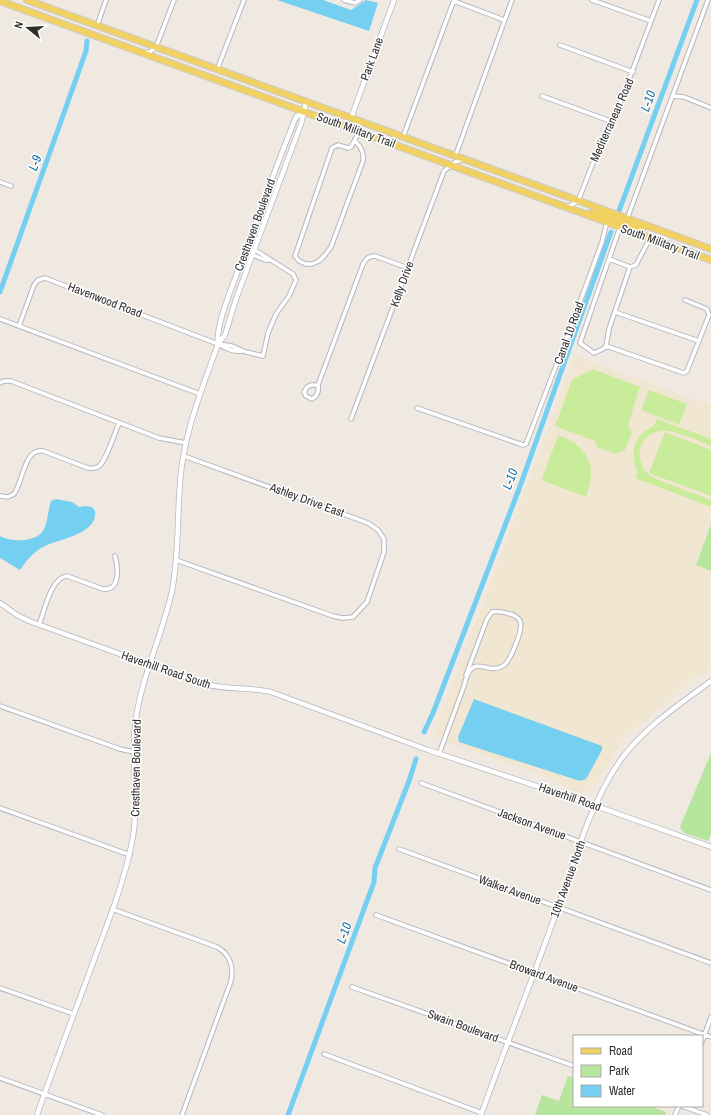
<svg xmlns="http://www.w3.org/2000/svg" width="711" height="1115" viewBox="0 0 711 1115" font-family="'Archivo Narrow',sans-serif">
  <rect width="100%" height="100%" fill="#efe9e1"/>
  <!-- education -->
  <path fill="#f0e6d1" d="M575,356L711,405V667L690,682L623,740L594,787L581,793L537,774L433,737Z"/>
  <!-- green -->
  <path fill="#b6e59e" d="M711,525V571L696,565Z
    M711,753V834L708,841L684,833L680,827Z
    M568,1076L574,1078V1106H650L666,1112L665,1115H535L542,1095L559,1101Z"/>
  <!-- pitch -->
  <path fill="#c9ec9a" d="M593,369L640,387L628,425L632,432L625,450L615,454L597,447L595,441L555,426L572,380Z
    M649,390L687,404L679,425L641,410Z
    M657,419L711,439V446C698,441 674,429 660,431C634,435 633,469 656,479L711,500V507L635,478L638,472C631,458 632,442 644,432C651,426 654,429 657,419Z
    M665,432L711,450V496L649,473Z
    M558,436C573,438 586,451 590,465C593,475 589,488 586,497L544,481L542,478Z"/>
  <!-- water -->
  <path fill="#75cff0" d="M277,0H323L351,10L366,0L378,3L369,31Z
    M56,499L72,502L79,507L85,506L92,507L95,511C98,534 59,539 45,546C34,551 27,560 20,570L0,558V536C8,540 15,541 24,540C50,537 45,521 51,501Z
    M474,699L602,746V750L586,779L580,781L459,742L458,737Z"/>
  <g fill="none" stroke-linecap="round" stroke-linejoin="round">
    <!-- canal -->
    <path stroke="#75cff0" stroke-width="5" d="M619,211L697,0
      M0,292L86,51L87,41
      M424,732L433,713L519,489L611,232
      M288,1115L374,882L375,868L409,781L416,759"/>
    <defs>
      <path id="minor" d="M344,0L355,3L360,0
        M592,0L651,21
        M454,1L504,20
        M97,26L106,0
        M560,45L633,72
        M146,52H150L156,47L174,0
        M217,70L244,0
        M542,96L613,122
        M672,96L684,97L711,108
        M403,137L454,0
        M355,141C361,147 364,152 363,161L331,247L325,255L319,261L312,264H306L299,261L295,256L332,148L338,145L348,148L351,147L359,132
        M455,157L512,0
        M0,182L11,186
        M566,206H570L578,201L601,143L610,130L613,122L659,0
        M627,219L708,0
        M620,227L580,343L594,353L603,349L606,346L684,373L687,371L709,315L707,309L685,300
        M253,255L265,260H270
        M609,261L612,260L630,267
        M630,267L636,265L650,238
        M615,312L699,341
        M0,319L200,394
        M19,326L34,285L38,280L45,278L218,344C227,349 233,352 243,351
        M219,344L232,346L246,352L263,356L268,333L276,314L289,296L296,280L293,274L255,250
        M606,346L609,329L630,267
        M0,383L4,381H11L159,438L186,443
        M318,385H311L307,387L304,392L306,396L312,399C318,396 319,391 318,385L363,264C366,259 368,256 375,256L408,268
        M417,408L523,445L526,444L566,340L602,242L607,222
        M351,419L444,171L455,162L462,160
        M0,496L8,497L14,494C23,482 24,448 43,451L88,468C92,468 95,469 98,467C106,462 115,432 119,423
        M176,560L333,616L342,618L353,617L367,602L384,552V539L378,530L368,523L184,456
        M39,625C44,612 51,577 67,576L103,589C121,591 118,567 115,556
        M0,706L120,749L134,752
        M439,754L464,686C472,650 486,676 503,666C510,662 524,628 520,621C519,618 515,616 513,615C506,613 499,610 492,612L487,619L466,675
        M421,783L711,890
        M0,808L130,855
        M399,849L711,963
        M112,909L217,947C230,954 234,967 231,981L182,1115
        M376,915L711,1037
        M352,987L574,1066
        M0,988L74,1014
        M702,1042L711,1017
        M324,1054L482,1113
        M0,1078L102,1115
        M682,1106L707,1115
        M675,1115L679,1106"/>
      <path id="tertiary" d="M351,118L394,0
        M218,344C215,324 236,278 243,257C261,210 277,163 296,117L304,112
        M0,603L17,615L29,621L200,683C224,690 248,687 271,692L428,750L596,806L711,847
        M37,1115C55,1063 75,1012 94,960C108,922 124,883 132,842C140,803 131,765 135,726C140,679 162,637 172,591C179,555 177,519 180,483C183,435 202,389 218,344L225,335L236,299L301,124L306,102
        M481,1115C505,1048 531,983 555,916C574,863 589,804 622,758C646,726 680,704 711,681"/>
      <path id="primary" d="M27,0C255,83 483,166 711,249
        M0,1L711,260
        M587,214L595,213L637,228H642L646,226"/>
    </defs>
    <!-- minor casing -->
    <use href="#minor" stroke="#b4b7c1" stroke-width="5.5"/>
    <!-- tertiary casing -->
    <use href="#tertiary" stroke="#b4b7c1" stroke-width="6"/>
    <!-- primary casing -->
    <use href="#primary" stroke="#c9c9c9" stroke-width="8"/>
    <!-- minor -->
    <use href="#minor" stroke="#fff" stroke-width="3.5"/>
    <!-- tertiary -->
    <use href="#tertiary" stroke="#fff" stroke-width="4.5"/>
    <!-- primary -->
    <use href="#primary" stroke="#f2d163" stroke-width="6"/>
  </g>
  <g text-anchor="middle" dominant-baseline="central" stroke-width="3" stroke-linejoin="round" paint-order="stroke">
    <!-- street labels -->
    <g font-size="12" fill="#2e2e2e" stroke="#fff">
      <text transform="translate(372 59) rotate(-70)">Park Lane</text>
      <text transform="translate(612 120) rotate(-66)">Mediterranean Road</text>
      <text transform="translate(356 130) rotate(20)">South Military Trail</text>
      <text transform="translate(255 225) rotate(-70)">Cresthaven Boulevard</text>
      <text transform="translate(660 242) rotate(20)">South Military Trail</text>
      <text transform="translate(402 284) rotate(-70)">Kelly Drive</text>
      <text transform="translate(105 300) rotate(21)">Havenwood Road</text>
      <text transform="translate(569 333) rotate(-70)">Canal 10 Road</text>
      <text transform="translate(307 500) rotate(20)">Ashley Drive East</text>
      <text transform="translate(166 670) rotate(19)">Haverhill Road South</text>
      <text transform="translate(136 768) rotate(-89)">Cresthaven Boulevard</text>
      <text transform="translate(570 797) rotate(19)">Haverhill Road</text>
      <text transform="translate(532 824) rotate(20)">Jackson Avenue</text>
      <text transform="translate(568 879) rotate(-70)">10th Avenue North</text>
      <text transform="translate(510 890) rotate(20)">Walker Avenue</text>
      <text transform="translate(544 976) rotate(20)">Broward Avenue</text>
      <text transform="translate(463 1026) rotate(20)">Swain Boulevard</text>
    </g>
    <!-- water labels -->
    <g font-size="13" font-style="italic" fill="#0d6fa3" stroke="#fff">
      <text transform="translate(648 101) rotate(-70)">L-10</text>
      <text transform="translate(35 163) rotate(-70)">L-9</text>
      <text transform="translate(510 479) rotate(-70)">L-10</text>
      <text transform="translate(344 933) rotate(-70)">L-10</text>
    </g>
  </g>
  <!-- legend -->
  <rect x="573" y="1035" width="130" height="72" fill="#ffffff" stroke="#ababab"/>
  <rect x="581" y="1048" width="20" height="6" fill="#f2d163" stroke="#ababab"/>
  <text x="609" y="1055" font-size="12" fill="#2e2e2e">Road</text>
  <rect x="581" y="1065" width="20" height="12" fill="#b6e59e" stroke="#ababab"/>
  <text x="609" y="1075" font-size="12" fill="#2e2e2e">Park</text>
  <rect x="581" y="1085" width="20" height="12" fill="#75cff0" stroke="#ababab"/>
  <text x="609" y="1095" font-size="12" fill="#2e2e2e">Water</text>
  <!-- north arrow -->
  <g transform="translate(28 28) rotate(288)" stroke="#ffffff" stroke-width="3" paint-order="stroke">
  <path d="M0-3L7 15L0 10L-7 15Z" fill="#2e2e2e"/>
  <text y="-6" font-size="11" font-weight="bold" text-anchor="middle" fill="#2e2e2e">N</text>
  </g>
</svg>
